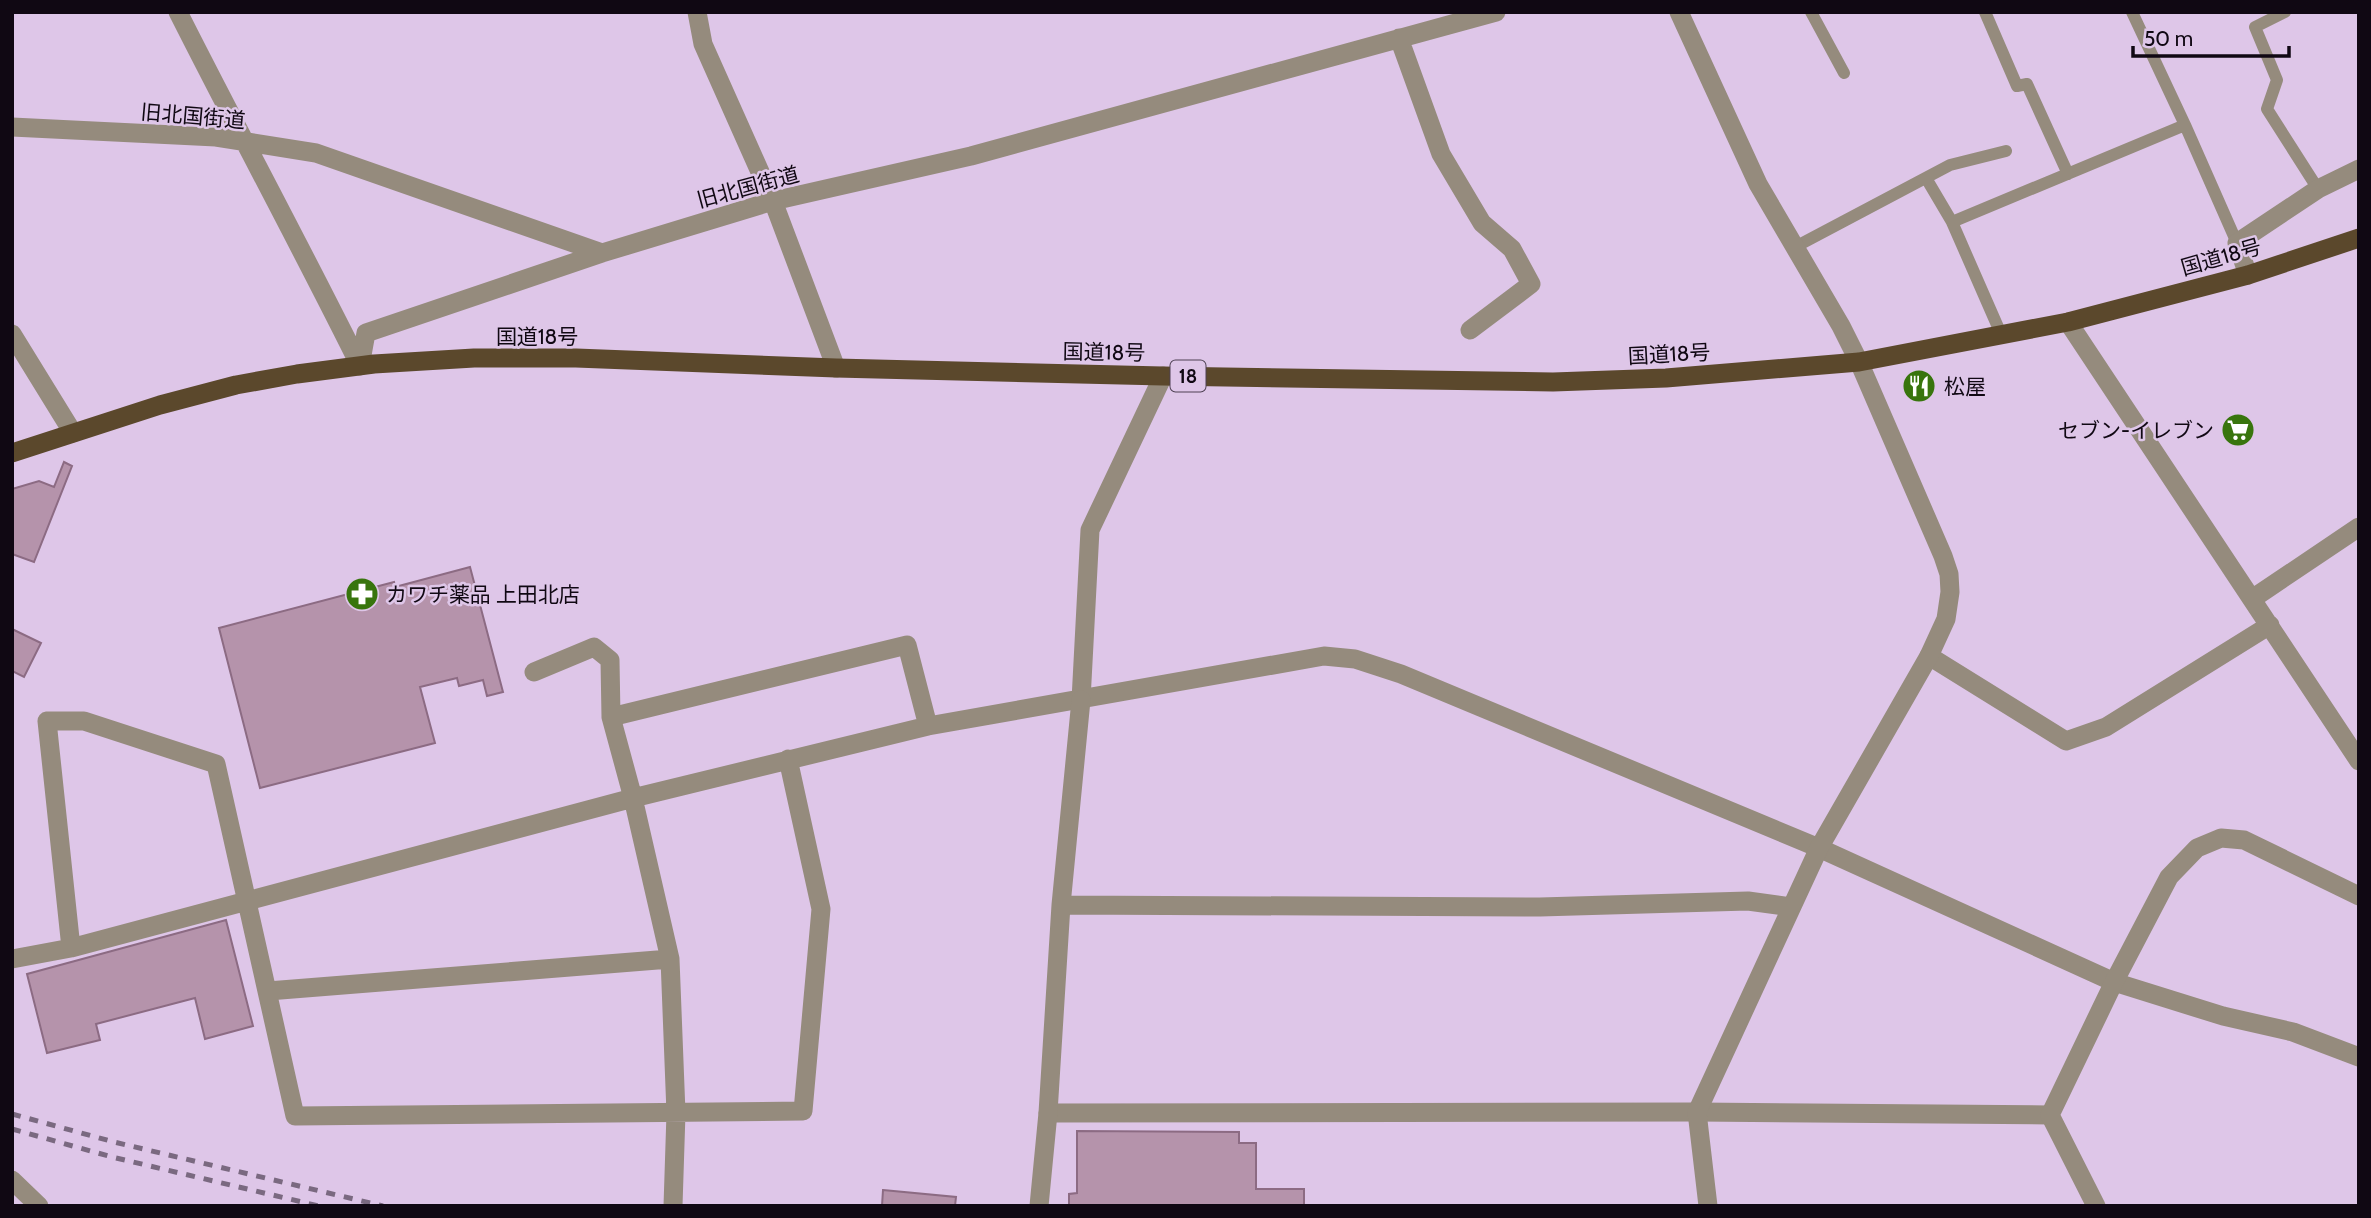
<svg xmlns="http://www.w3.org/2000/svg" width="2371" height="1218" viewBox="0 0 2371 1218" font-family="Cabin,'Noto Sans JP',sans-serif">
  <rect width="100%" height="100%" fill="#dec6e8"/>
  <!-- building -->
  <path fill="#b593ab" stroke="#8c6b83" stroke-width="2" d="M64,462L72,466L34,562L12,554V489L39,481L54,487Z
    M470,567L503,692L487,696L483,680L459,686L457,678L420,687L435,743L260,788L219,628L394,582L395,587Z
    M12,629L41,643L24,677L12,671Z
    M226,920L253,1026L205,1039L195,998L96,1024L100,1040L47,1053L27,974Z
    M1077,1131L1239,1132V1143H1256V1189H1304V1206H1069V1194L1077,1193Z
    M883,1190L956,1197L955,1206H882Z"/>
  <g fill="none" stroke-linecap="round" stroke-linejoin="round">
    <!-- service -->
    <path stroke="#958b7d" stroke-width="12" d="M1811,12L1844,73
      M1985,12L2017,86L2027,84L2068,174
      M2132,12L2185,125L2237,243
      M2285,12L2255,27L2277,80L2267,109L2318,189
      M1926,178L1952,222L2001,334
      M1952,222L2185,125
      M1795,247L1950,165L2006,151"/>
    <!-- minor -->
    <path stroke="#958b7d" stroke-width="19" d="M178,12C238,131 301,247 360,366
      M697,12L703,44L773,201L836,368
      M1679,12L1758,184L1841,326L1859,362
      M1399,38L1441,154L1482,223L1512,249L1531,284L1470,330
      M12,127L216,137L316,153L602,253
      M2248,275L2237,243L2318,189L2359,169
      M2068,322L2359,761
      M12,334L73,433
      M360,366L366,333L602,253L773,201L971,156L1496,12
      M2252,599L2359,527
      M1929,656L2066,741L2106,727L2270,625
      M534,672L594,647L610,660L611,717
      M1081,700L1090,530L1163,376
      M71,948L47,721H84L216,764L295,1116L803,1111L821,909L788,759
      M12,959L71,948L633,798L928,726L1324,656L1355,659L1401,674L1819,848L2114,982L2223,1016L2293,1032L2359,1057
      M268,991L670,959
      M1048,1113L1697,1112L2050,1115
      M673,1206L676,1113L670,959L633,798L611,717L907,645L928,726"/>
    <!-- tertiary -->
    <path stroke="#958b7d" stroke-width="19" d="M1061,905L1540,907L1748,901L1791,907
      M12,1180L39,1206
      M1039,1206L1048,1113L1061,905L1081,700
      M1708,1206L1697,1112L1819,848L1929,656L1946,619L1950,592L1949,574L1943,556L1859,362
      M2096,1206L2050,1115L2114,982L2169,877L2197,848L2221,838L2244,840L2359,896"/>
    <!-- trunk -->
    <path stroke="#5b482c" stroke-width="19" d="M12,453L160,405L236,385L297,374L374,364L474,358H576L836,368L1163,376L1553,382L1666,378L1859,362L2068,322L2248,275L2359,238"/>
    <!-- rail -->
    <path stroke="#7a6980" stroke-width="5" stroke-dasharray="9 9" stroke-linecap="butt" d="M12,1114L114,1142L383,1206
      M12,1129L112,1157L319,1206"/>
  </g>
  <!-- icons -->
  <defs>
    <symbol id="restaurant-disc" viewBox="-11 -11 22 22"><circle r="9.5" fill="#38750d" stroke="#dec6e8"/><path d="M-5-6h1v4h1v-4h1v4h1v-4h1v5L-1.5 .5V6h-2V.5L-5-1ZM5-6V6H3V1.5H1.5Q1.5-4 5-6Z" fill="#fff"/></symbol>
    <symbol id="supermarket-disc" viewBox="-11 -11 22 22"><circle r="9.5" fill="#38750d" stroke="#dec6e8"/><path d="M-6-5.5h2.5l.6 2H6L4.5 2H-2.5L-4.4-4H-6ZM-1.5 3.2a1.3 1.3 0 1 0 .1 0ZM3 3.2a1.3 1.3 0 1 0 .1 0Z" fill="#fff"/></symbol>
    <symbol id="pharmacy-disc" viewBox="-11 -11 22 22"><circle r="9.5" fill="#38750d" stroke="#dec6e8"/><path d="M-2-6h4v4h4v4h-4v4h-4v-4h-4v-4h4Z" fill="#fff"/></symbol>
  </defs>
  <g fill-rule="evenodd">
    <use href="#restaurant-disc" x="1900" y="367" width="38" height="38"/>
    <use href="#supermarket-disc" x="2219" y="411" width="38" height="38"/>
    <use href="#pharmacy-disc" x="343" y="575" width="38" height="38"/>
  </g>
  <g text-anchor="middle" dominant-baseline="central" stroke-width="5" stroke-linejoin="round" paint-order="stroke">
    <!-- shield labels -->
    <rect fill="#dec6e8" stroke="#4e4153" stroke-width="2" x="1170.5" y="360.5" width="35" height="31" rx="5"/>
    <g font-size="19" font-weight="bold" fill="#100813">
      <text x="1188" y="376">18</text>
    </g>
    <!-- street labels -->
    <g font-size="21" fill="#100813" stroke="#dec6e8">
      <text transform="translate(193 116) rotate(5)">旧北国街道</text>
      <text transform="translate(748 187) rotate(-15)">旧北国街道</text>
      <text transform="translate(2221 257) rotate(-16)">国道18号</text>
      <text x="537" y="336">国道18号</text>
      <text transform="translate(1104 352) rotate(1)">国道18号</text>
      <text transform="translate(1669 354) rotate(-3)">国道18号</text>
    </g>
    <!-- poi labels -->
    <g font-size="21" fill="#100813" stroke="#dec6e8" text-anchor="start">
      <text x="1944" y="386">松屋</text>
      <text x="2214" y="430" text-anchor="end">セブン-イレブン</text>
      <text x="386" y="594">カワチ薬品 上田北店</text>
    </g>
  </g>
  <!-- border -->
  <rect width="2371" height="1218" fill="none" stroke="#100813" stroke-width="28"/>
  <!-- scale -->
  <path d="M2133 46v10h156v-10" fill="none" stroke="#100813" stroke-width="3.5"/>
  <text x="2144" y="46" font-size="21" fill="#100813" stroke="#dec6e8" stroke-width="5" paint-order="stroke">50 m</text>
</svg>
